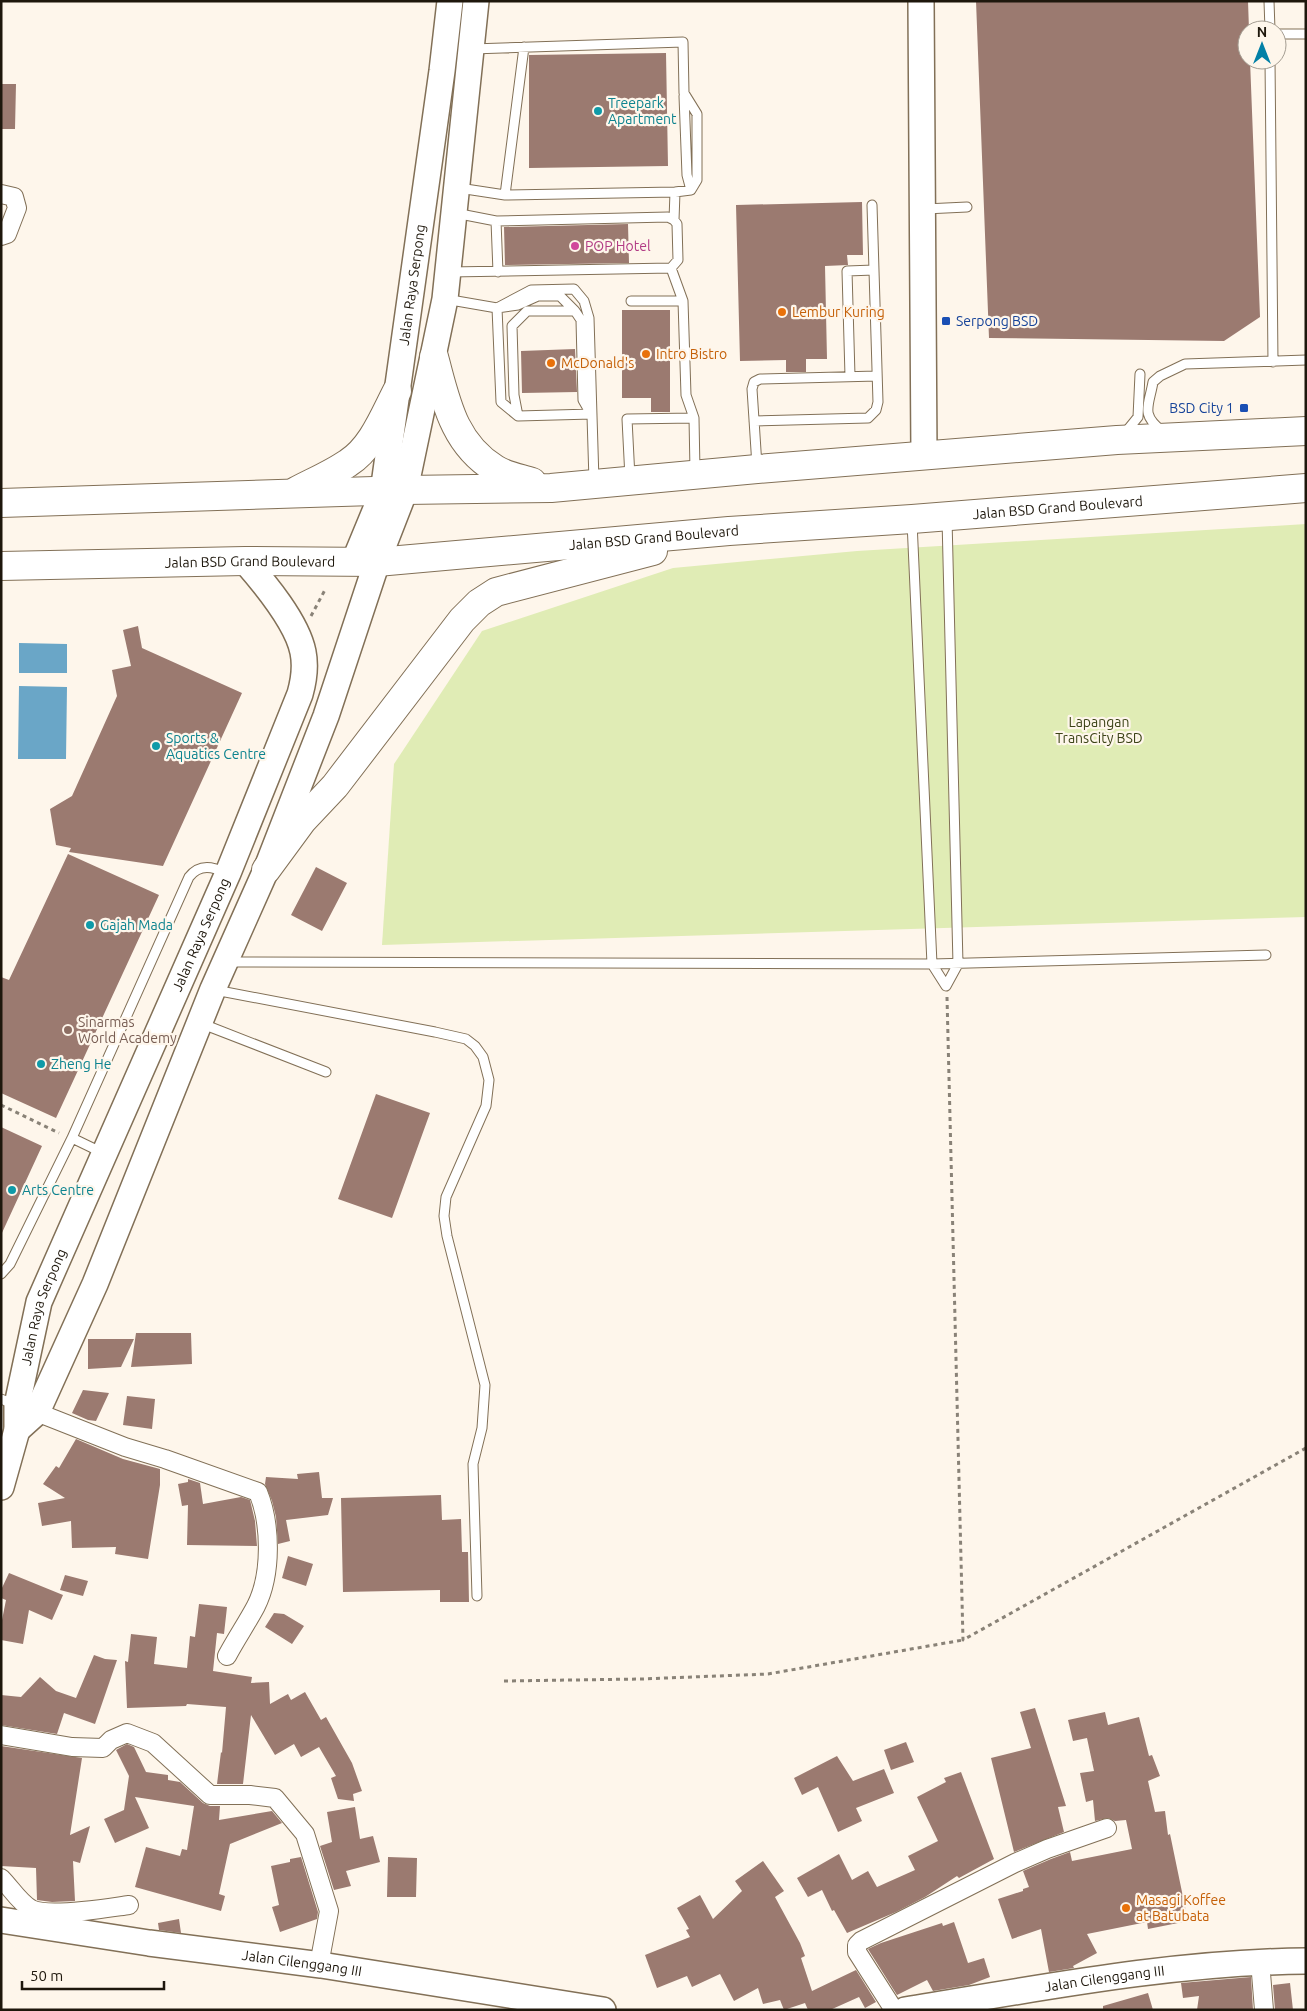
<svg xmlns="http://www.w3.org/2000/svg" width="1307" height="2011" viewBox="0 0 1307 2011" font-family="Ubuntu,sans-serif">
  <rect width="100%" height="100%" fill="#fef6eb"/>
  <!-- green -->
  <path fill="#e0ecb5" d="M1306,524V917L382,945L394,764L482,631L673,568L857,551Z"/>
  <!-- water -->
  <path fill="#6aa6c7" d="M19,643L67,644V673H19Z
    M19,686L67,687L66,759H18Z"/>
  <!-- building -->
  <path fill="#9b7a70" d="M976,1H1248L1249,30H1247V60H1250L1260,317L1224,341L989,338Z
    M666,53L668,166L529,168V55Z
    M1,84H16L15,129H1Z
    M862,202L863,255H847L848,265L825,266L827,359H806V372H786V360L740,361L736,205Z
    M628,224L629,263L505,265L504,227Z
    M622,310H670V412H651V398H622Z
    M575,349L577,392L522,393L521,351Z
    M138,626L142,648L242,693L163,866L69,852L71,848L56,845L50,809L72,796L117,696L112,670L131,666L123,630Z
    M68,854L159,895L56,1118L1,1093V977L9,980Z
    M316,867L347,883L322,931L291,915Z
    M376,1094L430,1113L392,1218L338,1199Z
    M1,1127L42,1146L1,1235Z
    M136,1333H191L192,1364L131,1367Z
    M88,1339H134L121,1367L88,1369Z
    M83,1390L109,1393L96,1421L88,1420L72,1413Z
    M127,1396L155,1399L152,1429L123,1425Z
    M76,1439L123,1459L160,1469V1485L148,1559L115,1554L116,1547L72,1548L71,1521L42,1526L38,1503L65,1498L43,1484L56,1466L59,1468Z
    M319,1472L322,1498H333L328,1515L286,1520L290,1541L278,1544L276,1517L272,1501L265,1484L266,1477L298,1479L297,1474Z
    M188,1479L200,1483L203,1504L241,1497L250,1500L255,1521L257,1546L187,1545L188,1505L182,1506L178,1484L188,1482Z
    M441,1495L442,1520L461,1519L462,1552H468L469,1602H440V1590L343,1592L341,1498Z
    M288,1556L313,1564L306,1586L282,1578Z
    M9,1573L63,1595L52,1620L29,1610L23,1644L1,1640V1625L6,1600L1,1598V1590Z
    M65,1575L88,1581L83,1596L60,1590Z
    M199,1604L227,1607L224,1634L217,1633L213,1671L252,1677L251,1683L269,1682L270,1704L288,1694L291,1700L305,1692L321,1720L326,1717L352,1763L362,1791L353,1794L354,1801L338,1799L331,1778L336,1776L319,1747L301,1757L294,1744L275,1755L251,1715L243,1784H217L221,1752L222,1753L226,1707L187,1704L186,1706L127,1708L125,1661L128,1662L131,1634L157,1637L154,1664L187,1668L190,1636L195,1637Z
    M274,1613L284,1614L304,1626L292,1644L265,1627Z
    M94,1655L105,1659L117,1660L95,1724L64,1713L57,1734L1,1725V1695L21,1697L40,1677L56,1691L76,1698Z
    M1035,1708L1066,1806L1058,1807L1064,1832L1014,1852L991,1758L1031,1748L1020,1712Z
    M1105,1712L1108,1725L1139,1717L1149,1756L1152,1755L1160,1776L1148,1781L1155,1812L1165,1811L1168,1835L1170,1834L1188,1921L1148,1929L1147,1922L1087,1934L1097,1953L1073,1966L1074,1968L1049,1972L1041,1929L1012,1939L998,1899L1023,1891V1889L1029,1887L1023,1871L1051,1859L1070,1852L1072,1861L1132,1849L1126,1820L1115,1821L1108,1818L1095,1821L1093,1800L1086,1802L1080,1773L1094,1771L1087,1738L1073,1741L1068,1720Z
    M906,1742L914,1762L891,1770L884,1750Z
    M127,1744L134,1747L146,1772L168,1775V1780L180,1782L203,1803L210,1806H220L219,1820L272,1811L282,1823L230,1844L219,1894L225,1896L221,1911L135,1887L146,1847L180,1856L182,1849L187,1850L194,1806L135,1797L149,1828L115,1843L104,1819L124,1810L129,1776L116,1750Z
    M1,1746L82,1758L70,1835L90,1826L80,1863L73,1861L75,1901L52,1902L37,1900L36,1868L1,1866Z
    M837,1756L853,1781L884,1769L894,1793L856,1808L862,1821L838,1832L818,1787L802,1795L794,1778Z
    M961,1772L994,1859L959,1878L957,1876L925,1897L896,1912L847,1933L834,1910L832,1911L822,1890L808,1897L797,1878L839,1854L852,1880L868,1871L877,1887L915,1870L908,1856L938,1841L917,1797L946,1782L944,1778Z
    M355,1807L360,1839L373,1836L380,1862L346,1871L351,1886L334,1890L320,1846L332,1842L327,1812Z
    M301,1857L318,1912L317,1919L280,1932L272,1907L279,1905L271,1866L290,1862V1859Z
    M388,1857L417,1858L416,1897H387Z
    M763,1861L784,1891L775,1897L800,1943L805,1956L801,1958L812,1991L856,1970L876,2002L865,2008L859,1997L830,2010H808L805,2003L784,2010L780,2000L763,2004L758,1988L734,2001L720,1974L692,1987L687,1976L657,1988L645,1955L690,1937L686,1930L689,1929L677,1908L700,1895L713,1919L742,1891L735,1881Z
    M179,1919L181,1933L159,1930L158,1923Z
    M954,1922L968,1963L984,1958L990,1977L969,1985L933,1991L927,1980L897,1995L868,1949L881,1943L942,1923L943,1926Z
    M1251,1977L1253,2010H1197L1199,1996L1183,1998L1181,1983Z
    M1290,1983L1293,2010H1275L1273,1985Z
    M1148,1993L1153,2010H1103V2006Z"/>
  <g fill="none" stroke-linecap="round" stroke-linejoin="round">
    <defs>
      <path id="lane" d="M1269,1L1270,30
        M1277,34H1306
        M1270,60L1273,362
        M684,96L687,175L691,190
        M459,188L505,195L675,192L691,190L697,180V114L684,93L683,42L472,49
        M505,195L524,47
        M925,209L967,207
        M674,220L675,192
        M496,221L498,272
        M671,268L683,301
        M449,272L671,268L678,260L677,224L674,220L668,217L496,221L455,213
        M445,299L497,308L518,305L538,296H560L575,311
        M631,301H683L686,395L694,418
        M497,308L531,290L574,289L584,301L589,318L594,481
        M497,308L501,402L518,416L592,414
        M850,376L847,271L874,270
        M518,416L514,395L512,326L527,311H575L581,320L583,400L591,414
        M754,421L868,418L876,410L878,402L872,205
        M1162,431C1140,414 1149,406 1153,382L1160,376L1185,364L1306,360
        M1125,433L1138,417L1140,374
        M757,466L752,389L754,382L760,379L877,376
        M630,478L627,419L694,418L695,471
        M912,522L932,964L946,986L958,964L947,519
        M229,962L932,964L1266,955
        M215,990L435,1032L466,1039L475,1046L483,1057L489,1080L486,1106L446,1197L444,1216L447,1236L485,1385L482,1428L473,1464L477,1596
        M200,1023L326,1072
        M103,1153L72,1138L189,877C200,863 213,867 227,873
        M1,1274L10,1264L72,1138
        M1,1399L16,1405"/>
      <path id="street" d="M1,194L14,197L17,208L7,234L1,236
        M26,1408L125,1447L165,1459L258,1492C271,1524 272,1574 256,1606C247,1623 236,1639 227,1656
        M1,1735L72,1747L103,1748L111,1740L127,1733L153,1743L210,1795H250L275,1798L305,1834L329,1911L319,1965
        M1,1878C11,1888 19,1902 31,1909C50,1918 107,1908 129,1905
        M1260,1961L1264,2010
        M894,2010L857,1952V1945L861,1941L1015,1863L1047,1849L1107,1828"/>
      <g id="secondary">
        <path d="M921,1L924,455"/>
        <path id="s1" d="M354,562L383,492L442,71L450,1"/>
        <path d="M17,1430L37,1412L95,1284L213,989L266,870L326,716L377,562L405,490L445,299L476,1"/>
        <path id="s2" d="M1,1487L17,1430V1405L39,1302L228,873L300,694C304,680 306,667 303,652C297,622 265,584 245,561"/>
        <path id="s3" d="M1,1920L149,1943L321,1965L603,2010"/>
        <path id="s4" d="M905,2010C1036,1989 1172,1962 1306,1961"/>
      </g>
      <g id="primary">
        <path d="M434,357C446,401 453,443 495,469C506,476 519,478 532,482"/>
        <path d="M296,491C313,482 332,474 348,463C372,448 384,416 397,391"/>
        <path d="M1,503L405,490L551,488L757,469L1117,440L1306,431"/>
        <path id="s5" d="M1,566L245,561L377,562L729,531L912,519L1306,488"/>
        <path d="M266,870L302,821L335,786L462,620L479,603L496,592L653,551"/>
      </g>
    </defs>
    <!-- lane casing -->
    <use href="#lane" stroke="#827057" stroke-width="11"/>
    <!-- street casing -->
    <use href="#street" stroke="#827057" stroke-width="20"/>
    <!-- secondary casing -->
    <use href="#secondary" stroke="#827057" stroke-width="28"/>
    <!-- primary casing -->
    <use href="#primary" stroke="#827057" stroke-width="30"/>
    <!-- path -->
    <path stroke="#898277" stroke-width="3" stroke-dasharray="4 4" stroke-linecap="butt" d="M311,616L326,588
      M947,997L963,1640L1306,1448
      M1,1105L59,1133
      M504,1681L641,1679L768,1674L963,1640"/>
    <!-- lane -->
    <use href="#lane" stroke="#fff" stroke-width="9"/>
    <!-- street -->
    <use href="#street" stroke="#fff" stroke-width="18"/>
    <!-- secondary -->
    <use href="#secondary" stroke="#fff" stroke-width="25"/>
    <!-- primary -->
    <use href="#primary" stroke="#fff" stroke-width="28"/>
  </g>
  <!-- markers -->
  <g fill="#0f9aa8" stroke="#fef6eb" stroke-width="2">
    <circle cx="598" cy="111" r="5"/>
    <circle cx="156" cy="746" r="5"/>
    <circle cx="90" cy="925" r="5"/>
    <circle cx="41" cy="1064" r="5"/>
    <circle cx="12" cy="1190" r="5"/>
  </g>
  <circle fill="#d1479c" stroke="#fef6eb" stroke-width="2" cx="575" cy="246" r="5"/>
  <g fill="#e8710a" stroke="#fef6eb" stroke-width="2">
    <circle cx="782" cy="312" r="5"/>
    <circle cx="646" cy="354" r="5"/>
    <circle cx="551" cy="363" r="5"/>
    <circle cx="1126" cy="1908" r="5"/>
  </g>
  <g fill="#1a4fb4" stroke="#fef6eb" stroke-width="2">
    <rect x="941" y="316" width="10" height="10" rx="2.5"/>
    <rect x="1239" y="403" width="10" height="10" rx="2.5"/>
  </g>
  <circle fill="#8d6e63" stroke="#fef6eb" stroke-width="2" cx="68" cy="1030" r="5"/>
  <g text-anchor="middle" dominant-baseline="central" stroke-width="4.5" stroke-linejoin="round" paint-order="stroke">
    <!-- culture labels -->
    <g font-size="14" fill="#0d838f" stroke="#fef6eb" text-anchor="start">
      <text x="608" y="103">Treepark<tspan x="608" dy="16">Apartment</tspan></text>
      <text x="166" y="738">Sports &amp;<tspan x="166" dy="16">Aquatics Centre</tspan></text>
      <text x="100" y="925">Gajah Mada</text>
      <text x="51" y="1064">Zheng He</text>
      <text x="22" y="1190">Arts Centre</text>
    </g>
    <!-- hotel labels -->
    <g font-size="14" fill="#b23c85" stroke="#fef6eb" text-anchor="start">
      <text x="585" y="246">POP Hotel</text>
    </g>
    <!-- street labels -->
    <g font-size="14" fill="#1e170c" stroke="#fef6eb">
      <text stroke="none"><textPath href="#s1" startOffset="285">Jalan Raya Serpong</textPath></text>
      <text stroke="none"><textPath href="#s5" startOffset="1059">Jalan BSD Grand Boulevard</textPath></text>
      <text stroke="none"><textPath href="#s5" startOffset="654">Jalan BSD Grand Boulevard</textPath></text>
      <text stroke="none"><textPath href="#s5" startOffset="249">Jalan BSD Grand Boulevard</textPath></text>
      <text stroke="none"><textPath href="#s2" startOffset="591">Jalan Raya Serpong</textPath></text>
      <text stroke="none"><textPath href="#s2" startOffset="186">Jalan Raya Serpong</textPath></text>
      <text stroke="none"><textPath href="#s3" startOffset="304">Jalan Cilenggang III</textPath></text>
      <text stroke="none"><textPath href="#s4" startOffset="202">Jalan Cilenggang III</textPath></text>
    </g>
    <!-- food labels -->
    <g font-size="14" fill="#c56008" stroke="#fef6eb" text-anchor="start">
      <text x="792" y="312">Lembur Kuring</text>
      <text x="656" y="354">Intro Bistro</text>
      <text x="561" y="363">McDonald's</text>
      <text x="1136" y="1900">Masagi Koffee<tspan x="1136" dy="16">at Batubata</tspan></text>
    </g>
    <!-- transit labels -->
    <g font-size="14" fill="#164399" stroke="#fef6eb" text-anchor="start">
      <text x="956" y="321">Serpong BSD</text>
      <text x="1234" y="408" text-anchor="end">BSD City 1</text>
    </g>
    <!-- park labels -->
    <g font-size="14" fill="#3c4317" stroke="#fef6eb">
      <text x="1099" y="722">Lapangan<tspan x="1099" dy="16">TransCity BSD</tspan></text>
    </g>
    <!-- education labels -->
    <g font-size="14" fill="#785e54" stroke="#fef6eb" text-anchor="start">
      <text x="78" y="1022">Sinarmas<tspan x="78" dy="16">World Academy</tspan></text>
    </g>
  </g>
  <!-- border -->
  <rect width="1307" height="2011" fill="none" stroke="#1e170c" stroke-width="5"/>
  <!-- north arrow -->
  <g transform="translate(1262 45)"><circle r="24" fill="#fef6eb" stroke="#a49d92"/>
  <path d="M0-4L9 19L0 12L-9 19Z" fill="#0380a6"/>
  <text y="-8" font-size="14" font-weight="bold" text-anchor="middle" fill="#1e170c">N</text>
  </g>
  <!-- scale -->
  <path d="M22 1981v8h142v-8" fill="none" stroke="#1e170c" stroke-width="2.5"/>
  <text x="30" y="1981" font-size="15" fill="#1e170c" stroke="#fef6eb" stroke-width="4" paint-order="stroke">50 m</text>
</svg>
